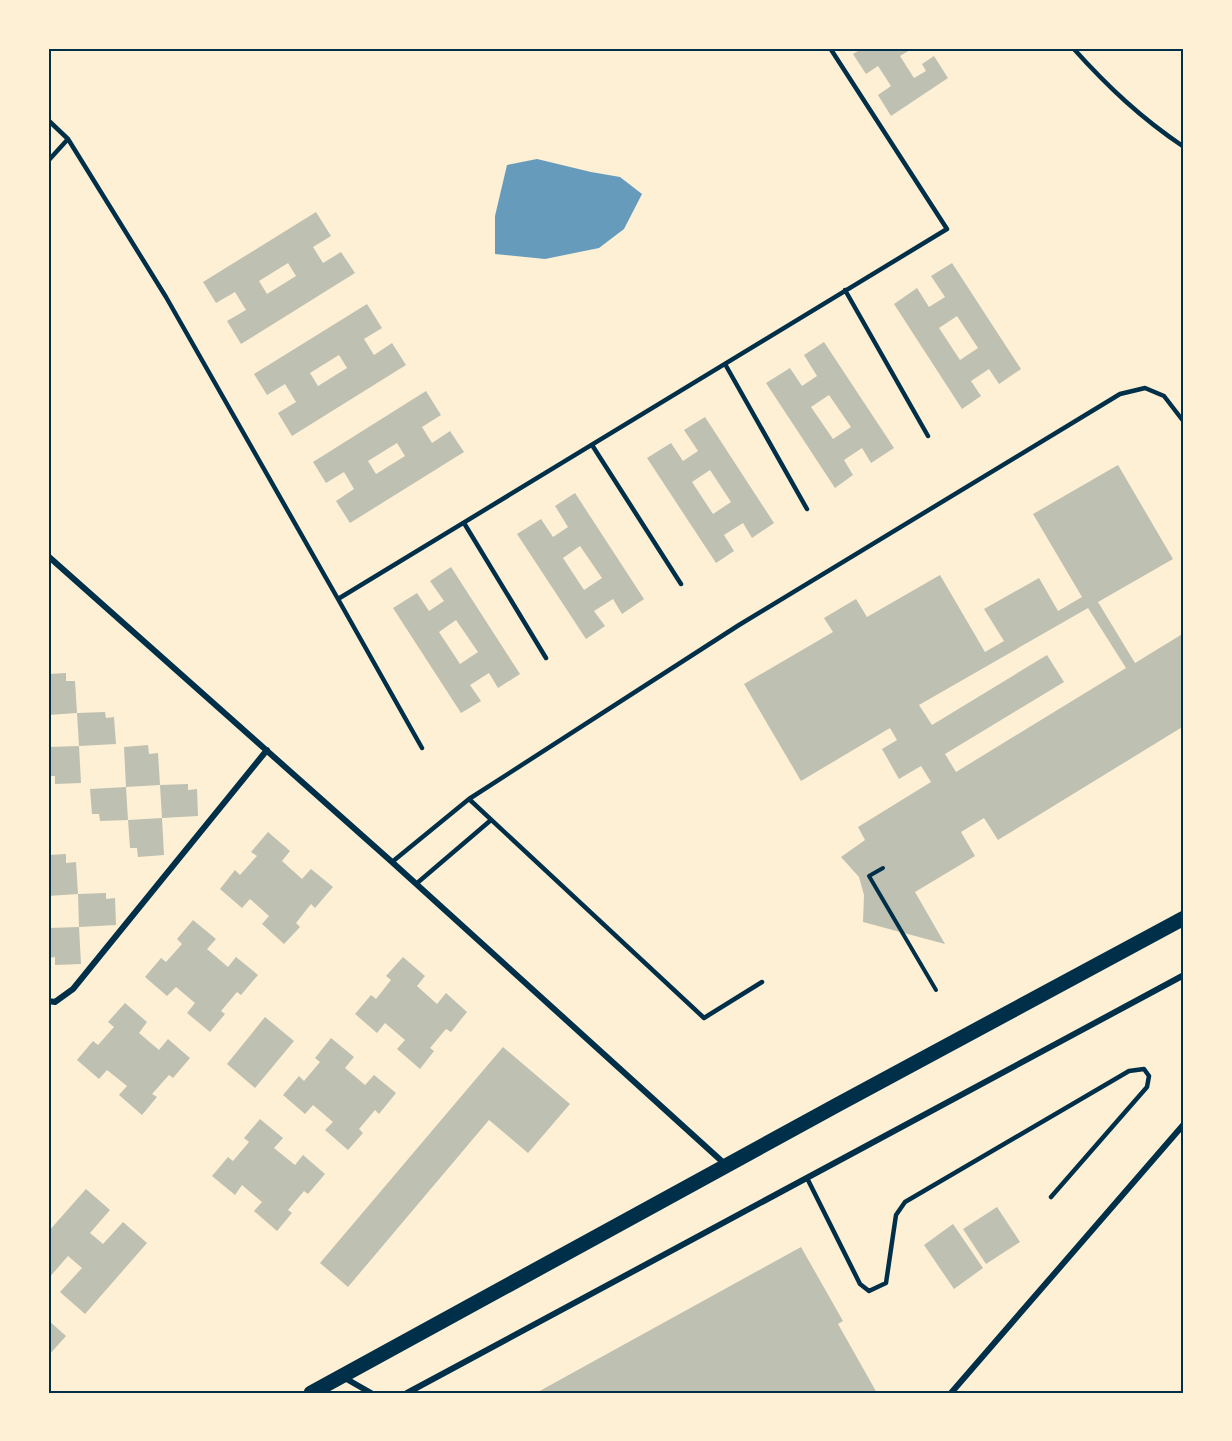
<svg xmlns="http://www.w3.org/2000/svg" width="1232" height="1441" viewBox="0 0 1232 1441" font-family="'Archivo Narrow',sans-serif">
  <rect width="100%" height="100%" fill="#fdf0d5"/>
  <!-- water -->
  <path fill="#669bbc" d="M537,159L591,172L620,177L642,194L624,229L599,248L545,259L495,254V216L507,165Z"/>
  <!-- building -->
  <path fill="#bec0b2" fill-rule="evenodd" d="M863,48H913L900,56L914,78L926,71L922,64L934,56L948,78L891,116L878,95L891,86L878,66L866,74L853,54Z
    M316,212L331,236L313,247L323,263L341,252L355,273L241,344L227,321L246,310L235,292L216,303L203,282ZM288,263L296,276L267,294L259,281Z
    M952,263L1021,369L999,384L989,369L971,381L981,396L962,409L894,304L917,288L929,307L945,297L931,276ZM957,316L978,348L960,360L939,328Z
    M367,304L382,328L364,339L374,355L392,343L406,365L292,436L278,413L296,402L285,384L267,395L254,374ZM339,355L347,368L318,386L310,373Z
    M824,342L894,448L871,463L862,448L844,460L853,475L835,488L766,383L790,368L802,386L817,376L804,355ZM829,395L851,427L833,439L811,407Z
    M426,391L441,415L422,427L432,443L450,431L464,452L350,523L336,501L354,489L344,472L326,483L313,462ZM397,443L405,456L376,474L368,461Z
    M705,417L774,523L752,538L743,523L724,535L734,551L716,563L647,458L671,443L683,461L698,451L684,430ZM710,470L731,502L713,514L692,482Z
    M1118,465L1173,559L1098,602L1135,663L1184,633V726L998,840L984,818L961,832L975,856L915,892L945,944L863,922L864,895L859,877L841,857L865,840L858,827L931,782L921,766L899,779L882,749L897,740L890,728L801,781L744,684L833,632L824,618L856,599L867,617L940,575L985,652L1004,641L984,609L1039,578L1058,611L1082,597L1033,514ZM1088,608L1126,668L956,772L945,754L1064,682L1047,655L932,725L919,705Z
    M575,493L644,599L622,614L613,599L594,611L605,626L586,639L517,534L541,519L553,537L568,527L555,506ZM580,546L602,578L584,590L563,558Z
    M451,567L520,674L498,688L489,673L470,685L481,701L461,713L393,608L417,593L429,611L444,601L430,581ZM456,620L478,652L460,664L439,632Z
    M66,673V681H75L77,713L48,715V674Z
    M105,712L106,718L114,717L116,744L79,746L77,713Z
    M148,745L149,754L158,753L160,785L126,787L124,747Z
    M79,746L81,783L55,784V776H48V747Z
    M188,784V790L197,789L198,816L162,818L160,785Z
    M126,787L128,820L100,821L99,814H92L90,789Z
    M162,818L164,855L138,857L137,848H130L128,820Z
    M268,832L290,851L282,861L302,879L311,869L333,887L315,908L311,904L296,923L300,927L284,944L262,924L269,916L250,899L242,908L220,889L235,870L240,875L257,856L251,852Z
    M66,854V863L76,862L78,894L48,896V855Z
    M106,893V899L115,898L116,925L79,927L81,964L55,965V957L48,958V928L79,927L78,894Z
    M193,920L216,939L207,949L228,967L236,957L258,975L241,995L237,992L221,1011L225,1014L210,1032L187,1013L195,1003L176,987L167,996L145,977L161,958L166,962L182,944L177,939Z
    M403,957L425,976L417,986L437,1004L446,993L467,1012L451,1032L446,1029L430,1048L434,1051L420,1069L397,1049L405,1040L385,1023L377,1033L355,1014L371,995L376,999L391,980L386,976Z
    M125,1003L147,1022L139,1033L159,1050L168,1039L190,1058L173,1078L169,1075L152,1094L157,1097L142,1115L119,1095L127,1086L107,1070L99,1079L77,1060L93,1041L98,1045L114,1027L108,1022Z
    M265,1017L294,1041L255,1088L227,1064Z
    M331,1038L354,1057L345,1068L365,1085L374,1075L396,1093L379,1114L375,1110L359,1129L363,1133L348,1150L325,1130L333,1122L313,1105L305,1114L283,1095L299,1076L304,1081L320,1062L315,1058Z
    M503,1047L570,1104L528,1153L489,1120L348,1287L320,1263Z
    M260,1119L283,1138L274,1148L295,1165L303,1155L325,1174L308,1194L304,1191L288,1210L292,1213L277,1231L254,1211L262,1202L242,1185L235,1195L212,1176L228,1157L233,1161L249,1142L244,1138Z
    M86,1189L110,1210L90,1233L103,1244L123,1222L147,1243L85,1314L60,1292L82,1268L68,1256L48,1279V1232Z
    M997,1207L1020,1242L986,1264L963,1229Z
    M953,1224L983,1268L954,1289L924,1245Z
    M801,1247L843,1321L838,1324L877,1393H536Z
    M48,1320L66,1336L48,1356Z"/>
  <g fill="none" stroke-linecap="round" stroke-linejoin="round">
    <!-- path -->
    <path stroke="#003049" stroke-width="4" d="M883,868L869,876L936,990"/>
    <!-- service -->
    <path stroke="#003049" stroke-width="4.5" d="M1073,48C1108,87 1141,118 1184,147
      M48,120L68,139L166,297L338,599L947,229L830,48
      M48,161L68,139
      M845,290L928,436
      M725,364L807,509
      M592,445L681,584
      M464,523L546,658
      M338,599L422,748
      M392,862L469,799
      M416,884L491,820
      M762,982L704,1018L469,799L739,625L1120,394L1145,388L1164,396L1184,422
      M807,1178L860,1284L869,1291L886,1283L896,1215L905,1202L1129,1071L1144,1069L1149,1076L1147,1087L1051,1197"/>
    <!-- minor -->
    <path stroke="#003049" stroke-width="6" d="M48,556L392,862L726,1165
      M48,1001L55,1002L73,989L267,750
      M343,1377L371,1393
      M407,1393L1184,975
      M951,1393L1184,1124"/>
    <!-- primary -->
    <path stroke="#003049" stroke-width="15" d="M311,1393L837,1105L1184,918"/>
  </g>
  <!-- border -->
  <rect width="1232" height="1441" fill="none" stroke="#fdf0d5" stroke-width="99"/>
  <rect x="50" y="50" width="1132" height="1342" fill="none" stroke="#003049" stroke-width="2"/>
</svg>
